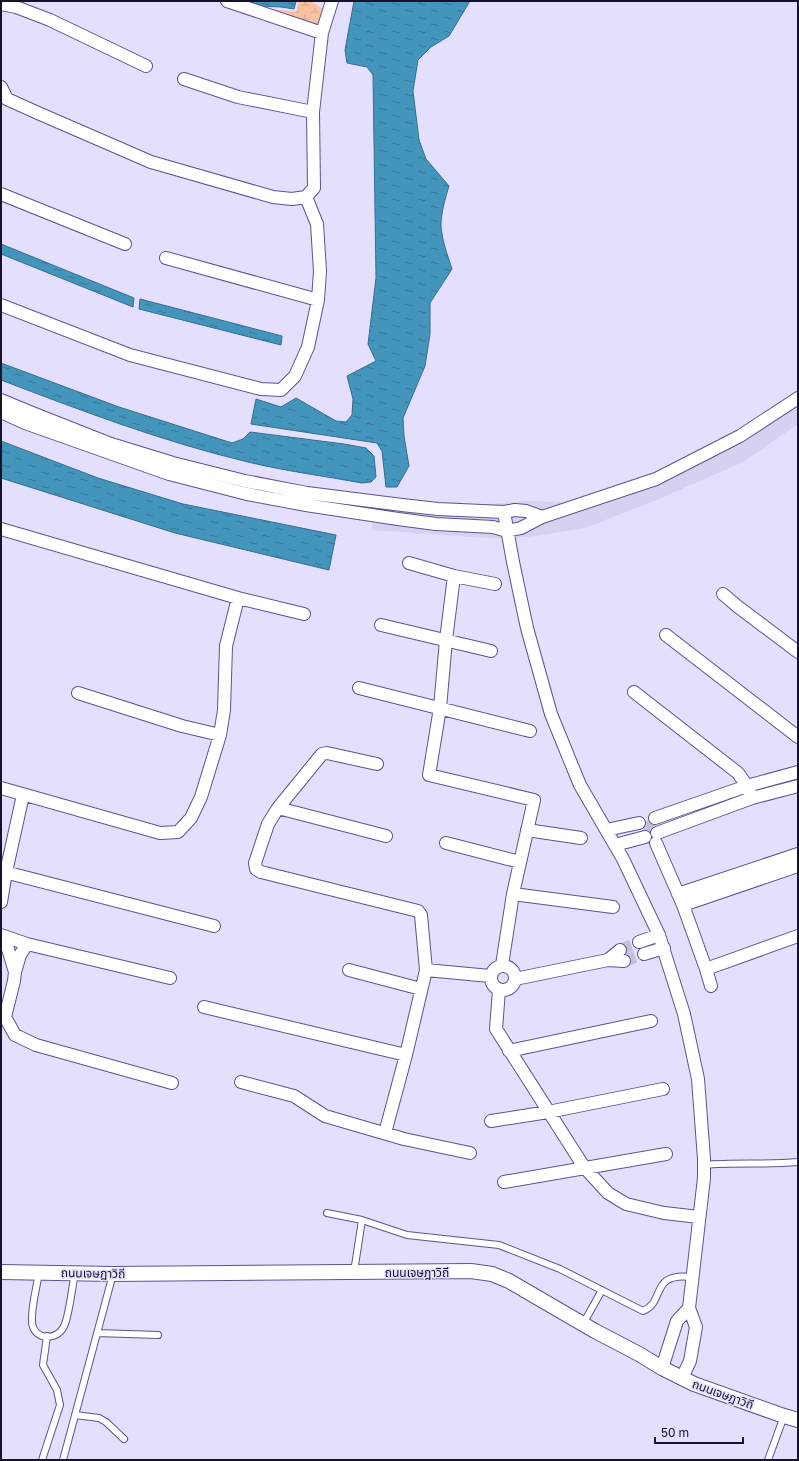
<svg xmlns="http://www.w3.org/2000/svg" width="799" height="1461" viewBox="0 0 799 1461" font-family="'Golos Text','Noto Sans Thai',sans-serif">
  <defs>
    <pattern id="wetland-marsh" width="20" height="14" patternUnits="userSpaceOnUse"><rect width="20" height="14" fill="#f9c1a0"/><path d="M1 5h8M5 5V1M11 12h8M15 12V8" fill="none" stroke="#d5a58a"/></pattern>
    <pattern id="water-ripples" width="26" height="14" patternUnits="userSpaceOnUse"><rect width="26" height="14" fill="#4395bc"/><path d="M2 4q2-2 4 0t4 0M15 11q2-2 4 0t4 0" fill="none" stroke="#377899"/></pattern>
  </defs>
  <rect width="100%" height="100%" fill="#e3dffd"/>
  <!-- built -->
  <path fill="#d6d1f1" d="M798,392V424L743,462L659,499L585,528L535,536L501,539L372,530L375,499L447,507L528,501L578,503L649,476L730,439L783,404Z"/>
  <!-- wetland -->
  <path fill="url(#wetland-marsh)" d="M299,1H311L326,11L319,31L259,9L281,10L296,12Z"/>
  <!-- water -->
  <path fill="url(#water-ripples)" stroke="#366d90" d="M248,1H296L294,9L281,7L259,6Z
    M354,1H470L449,36L431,47L418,60L413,91L419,140L426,159L449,186C445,199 441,213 441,226C442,241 448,256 452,269L430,303V334L425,366L403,418L404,436L409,466L397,487H386L382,451L377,443L251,424L256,399L281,407L296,398L336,421L346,422L352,415L353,399L347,376L376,361L368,344L376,278L373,75L367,67L347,63L345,50Z
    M1,244L134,298L133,307L1,254Z
    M140,299L282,336L281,345L139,309Z
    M1,363L119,407L232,443L243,439L250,432L344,444L366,448L374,456L376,477L371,482L362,483C324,476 285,471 248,462C164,442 82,411 1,380Z
    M1,441L98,478L183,504L336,535L329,570L175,533L1,478Z"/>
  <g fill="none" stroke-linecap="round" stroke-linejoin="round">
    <!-- minor-tunnel -->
    <path stroke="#c4c0de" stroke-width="12" stroke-dasharray="12 6" stroke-linecap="butt" d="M647,821L656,843
      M620,950L639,942
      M624,961L644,954"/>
    <defs>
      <path id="service" d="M704,1165C735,1162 766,1165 798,1162
        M327,1213L362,1220L354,1272
        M362,1220L407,1235L499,1245L560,1269L643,1311C666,1302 649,1272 692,1277
        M39,1272C37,1286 31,1308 32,1321C32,1340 58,1343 65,1324C70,1310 72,1287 75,1273
        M583,1324L602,1290
        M97,1333L158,1335
        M75,1415L99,1418L106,1422L124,1439
        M42,1460L60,1405L57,1390L43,1365L47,1336
        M63,1460L113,1274
        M768,1460L784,1416"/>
      <path id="minor" d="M227,1L322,33
        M1,4L16,7L50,20L146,66
        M184,79L238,97L313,112
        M1,87L7,99L38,113L151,162L273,197L292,199L306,197L314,188L313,112L322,33L332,1
        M1,194L125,244
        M166,258L318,300
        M1,305L130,355L261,389L281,390L295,376L308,347L318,300L320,271L317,224L306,197
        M1,400L30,412L31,419
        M1,412L25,423L169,474L247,494L306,505L398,519L436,524L493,527L507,531L521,528L542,517L656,479L740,436L798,398
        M30,412L111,444L173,463L245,481L307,493L402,505L438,509L504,512L515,510L526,511L542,517
        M504,512L513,562L527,628L551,714L580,785L623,859L659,935L684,1014L698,1079L704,1159V1178L689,1308L696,1327L690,1361L682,1378
        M1,529L238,598L304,614
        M409,563L454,576L495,584
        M454,576L446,640L440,708L429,775L534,800L513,894L502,965
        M723,594L737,606L798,652
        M381,625L491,651
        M666,635L798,737
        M359,688L530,731
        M634,692L738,773L747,786L752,798
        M78,693L182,726L220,735
        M377,764L327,753L322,754L278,808L268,824L255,863L256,869L261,872L418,911L421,915L426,970L490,976
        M1,788L160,833L178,832L191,818L201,797L220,735L224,710L226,646L238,598
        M278,808L386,836
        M655,818L747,786L798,772
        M527,830L581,838
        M606,830L639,823
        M657,833L752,798L798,786
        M446,843L520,862
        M656,843L683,905L706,969L798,936
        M615,845L645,837
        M1,871L214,926
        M513,894L613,907
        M678,894L798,854
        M1,902L6,872L23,795
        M683,905L798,866
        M1,935L27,944L170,978
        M1,940L8,949L15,972
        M639,942L659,935
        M644,954L664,948
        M608,960L620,950
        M491 978a12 12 0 1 1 24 0a12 12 0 1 1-24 0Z
        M706,969L711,986
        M349,970L421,989
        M515,979L608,960L624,961
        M499,990L496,1029L584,1167L608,1193L626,1204L664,1213L699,1217
        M204,1007L406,1055
        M1,1017H5L15,1035L36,1045L172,1083
        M5,1017L14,981L15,972L20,955L27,944
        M509,1051L651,1021
        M241,1082L294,1096L325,1116L404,1139L470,1153
        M491,1121L548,1112L663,1089
        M385,1133L406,1055L426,970
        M504,1182L666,1154
        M662,1368L677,1321L689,1308"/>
      <path id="tertiary" d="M1,1272L113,1274L471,1271L492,1274L509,1281L595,1331L639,1354L662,1368L694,1384L784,1416L798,1420"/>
    </defs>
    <!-- service casing -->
    <use href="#service" stroke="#5f5191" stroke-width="8"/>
    <!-- minor casing -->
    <use href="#minor" stroke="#5f5191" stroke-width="14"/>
    <!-- tertiary casing -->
    <use href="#tertiary" stroke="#5f5191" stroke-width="16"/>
    <!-- service -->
    <use href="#service" stroke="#fff" stroke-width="6"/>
    <!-- minor -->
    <use href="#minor" stroke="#fff" stroke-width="12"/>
    <!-- tertiary -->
    <use href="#tertiary" stroke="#fff" stroke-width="14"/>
  </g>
  <g text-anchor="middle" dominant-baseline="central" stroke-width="3" stroke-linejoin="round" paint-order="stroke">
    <!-- street labels -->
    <g font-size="12" fill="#17112b" stroke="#e3dffd">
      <text x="417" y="1272">ถนนเจษฎาวิถี</text>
      <text transform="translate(93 1273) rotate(1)">ถนนเจษฎาวิถี</text>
      <text transform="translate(723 1394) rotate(20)">ถนนเจษฎาวิถี</text>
    </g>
  </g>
  <!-- border -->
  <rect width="799" height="1461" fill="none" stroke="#17112b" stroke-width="4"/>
  <!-- scale -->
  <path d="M655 1437v6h88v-6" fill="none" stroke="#17112b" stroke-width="2"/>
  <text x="661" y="1437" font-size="12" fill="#17112b" stroke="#e3dffd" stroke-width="3" paint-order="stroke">50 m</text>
</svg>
